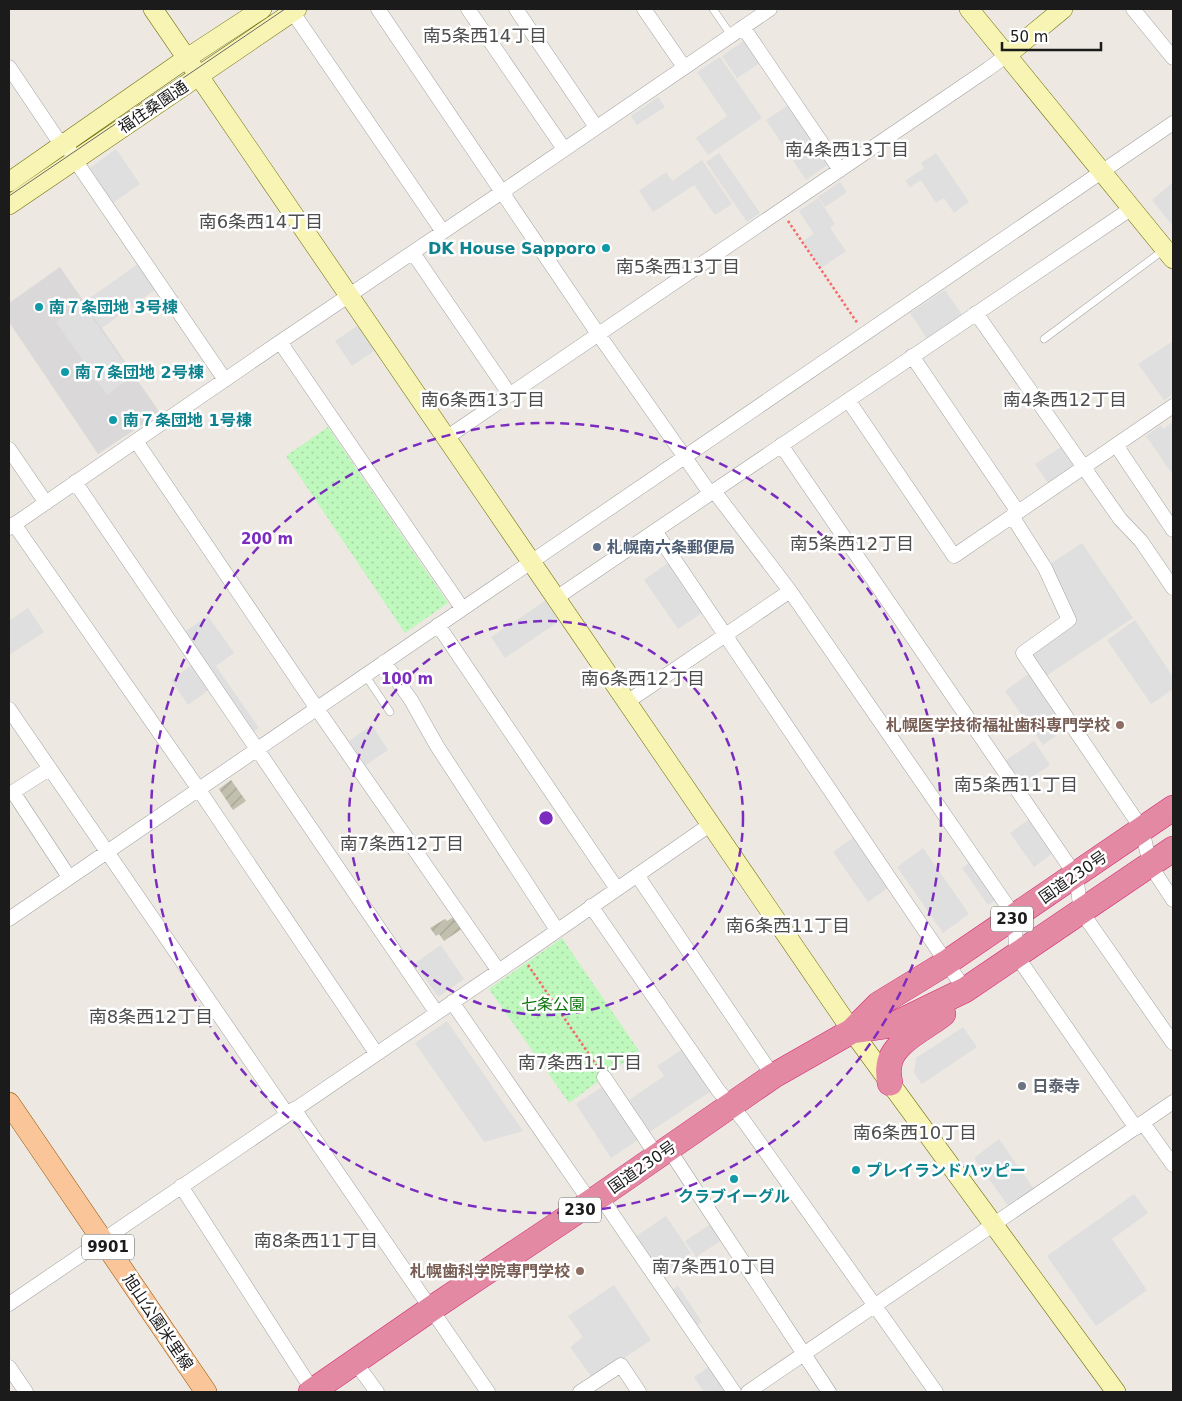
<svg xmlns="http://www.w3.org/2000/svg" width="1182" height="1401" viewBox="0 0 1182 1401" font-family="'DejaVu Sans','Noto Sans JP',sans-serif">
  <defs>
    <pattern id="construction-furrows" width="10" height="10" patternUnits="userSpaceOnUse" patternTransform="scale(1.25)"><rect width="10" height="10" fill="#c1bfad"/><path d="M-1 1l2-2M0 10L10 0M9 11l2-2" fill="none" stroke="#a5a494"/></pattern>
    <pattern id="park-dots" width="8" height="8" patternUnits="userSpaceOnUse" patternTransform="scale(1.25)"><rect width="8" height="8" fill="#bff8bd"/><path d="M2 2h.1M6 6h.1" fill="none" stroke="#a4d4a2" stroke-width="1.8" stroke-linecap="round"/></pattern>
  </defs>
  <rect width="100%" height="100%" fill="#ede8e1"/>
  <!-- residential -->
  <path fill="#dad8d9" d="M60,267L160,413L98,454L9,322V303Z"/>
  <!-- construction -->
  <path fill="url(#construction-furrows)" d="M231,780L246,801L233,810L219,789Z
    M455,916L463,928L444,941L439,934L436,936L430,928L445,919L447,921Z"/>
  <!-- park -->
  <path fill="url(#park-dots)" d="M328,427L448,603L405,633L286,456Z
    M562,938L639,1051L569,1103L489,989Z"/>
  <!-- parking -->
  <path fill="#dfdfdf" d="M745,40L760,63L737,78L722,56Z
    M720,57L762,118L708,155L696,138L727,116L697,72Z
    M658,97L665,107L637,125L631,116Z
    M790,104L830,163L806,180L766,120Z
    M116,149L140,184L113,203L90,168Z
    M719,153L760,213L747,222L706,162Z
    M936,153L969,202L954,213L944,198L936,203L921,180L910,187L905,181L924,168L921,163Z
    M702,160L732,204L715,215L694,185L653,212L639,191L666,172L672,181Z
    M840,182L847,192L825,207L818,197Z
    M1172,183L1173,222L1171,224L1152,200Z
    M818,198L835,224L830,228L846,251L821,268L803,241L814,234L799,211Z
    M138,264L156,289L102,328L84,302Z
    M945,290L962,315L927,339L910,313Z
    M82,303L133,376L107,395L56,322Z
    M360,324L377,349L352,366L335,341Z
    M1173,341V394L1164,400L1138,364Z
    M1173,422V475L1146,436L1161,425L1163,429Z
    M1064,445L1077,463L1048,483L1035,464Z
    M1082,543L1133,618L1046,676L1030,654L1076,622L1050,564Z
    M671,561L705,611L678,629L644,580Z
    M545,601L559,621L505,658L491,637Z
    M28,608L44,632L9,655V621Z
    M208,616L234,653L216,666L259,728L252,733L184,632Z
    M1135,620L1173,677V689L1151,704L1107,640Z
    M193,664L210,689L188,705L171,680Z
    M1034,670L1072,724L1043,745L1005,691Z
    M372,725L388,750L366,765L349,741Z
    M1034,741L1050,765L1022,784L1005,761Z
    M1033,816L1058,849L1034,867L1010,833Z
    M861,832L896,882L868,902L833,852Z
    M923,848L969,914L943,933L897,867Z
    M972,861L998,898L988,905L962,868Z
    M441,945L464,979L438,997L415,963Z
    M447,1021L523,1131L484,1142L415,1043Z
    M963,1027L977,1047L922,1084L914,1073L916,1058Z
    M686,1047L714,1089L611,1158L576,1104L614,1079L629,1100L664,1076L657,1066Z
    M999,1139L1034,1189L1009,1207L974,1158Z
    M1134,1194L1148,1213L1112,1239L1147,1290L1096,1326L1047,1256Z
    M666,1216L691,1253L659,1274L635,1237Z
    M711,1224L722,1240L696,1257L685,1241Z
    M614,1285L651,1340L593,1379L570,1347L583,1337L568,1316Z
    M678,1286L702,1322L694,1327L670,1291Z
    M710,1366L727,1392H704L694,1377Z"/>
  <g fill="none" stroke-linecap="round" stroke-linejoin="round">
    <defs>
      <path id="lane" d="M713,9L731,35
        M1044,339L1165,249
        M365,675L390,712"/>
      <path id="street" d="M287,9L298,20L443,232
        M378,9L594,328L710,493
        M468,9L564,149
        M516,9L596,127
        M644,9L684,67
        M1133,9L1173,58
        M743,27L840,170
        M9,67L56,137L66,144L75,160L225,380
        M413,253L510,395
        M976,313L1120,519L1141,541L1173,588
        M280,342L462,608
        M912,356L1018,512
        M848,400L954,556L1173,406
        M446,438L988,69L1007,55
        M136,441L322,716L498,970
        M781,445L1076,876L1081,911L1173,1043
        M1116,445L1173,530
        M9,449L46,503
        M75,482L436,1012
        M714,491L790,591L1015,917L1016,955L1136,1128
        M1012,516L1045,568L1069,620L1023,653L1142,829L1150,865L1173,900
        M14,524L193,781L376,1053
        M9,528L280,342L502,192L770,9
        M655,531L965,990
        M556,598L1132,208
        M438,625L617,889
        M384,662L411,700L437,746L557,930
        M627,702L790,591
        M9,709L287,1114
        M49,769L13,792L69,877
        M637,875L773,1076
        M591,906L718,1090L744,1121L936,1392
        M9,919L1173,123
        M452,1002L591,1203
        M604,1077L657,1156
        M294,1109L488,1392
        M1143,1123L1173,1165
        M668,1148L829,1392
        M181,1186L313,1391
        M600,1196L734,1392
        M9,1304L522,955L711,824
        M355,1362L377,1392
        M9,1367L26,1392
        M580,1392L621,1365L639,1392
        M748,1392L1173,1102"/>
      <path id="secondary" d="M153,9L852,1031L1116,1392
        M969,9L1173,259
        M1007,55L1063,9
        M9,182L187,58L262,9
        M9,205L297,9"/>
      <path id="primary" d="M9,1103L206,1392"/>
      <path id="highway" d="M852,1031L893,1025L965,990L1173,849
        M890,1083C889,1078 888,1072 889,1067C890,1043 926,1028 943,1014
        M311,1392L431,1309L600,1196L773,1076L852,1031L879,1004L946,963L1173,808"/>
    </defs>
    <!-- lane casing -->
    <use href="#lane" stroke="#a2a2a2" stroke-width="8"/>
    <!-- street casing -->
    <use href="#street" stroke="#a2a2a2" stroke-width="15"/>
    <!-- secondary casing -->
    <use href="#secondary" stroke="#6f6f06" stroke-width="20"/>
    <!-- primary casing -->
    <use href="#primary" stroke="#905202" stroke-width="22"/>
    <!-- highway casing -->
    <use href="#highway" stroke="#d32674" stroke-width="26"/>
    <!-- path -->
    <path stroke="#f76869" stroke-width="2.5" stroke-dasharray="2.5 2.5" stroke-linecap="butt" d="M788,221L858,324
      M528,965L597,1066"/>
    <!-- lane -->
    <use href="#lane" stroke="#fff" stroke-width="7"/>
    <!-- street -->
    <use href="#street" stroke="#fff" stroke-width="14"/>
    <!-- secondary -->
    <use href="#secondary" stroke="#f8f4b4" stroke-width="19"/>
    <!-- primary -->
    <use href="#primary" stroke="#fac699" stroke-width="21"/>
    <!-- highway -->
    <use href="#highway" stroke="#e489a4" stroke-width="25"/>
    <!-- tram -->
    <path stroke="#696969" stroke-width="1" d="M9,196L285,9"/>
  </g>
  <!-- distance rings -->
  <g fill="none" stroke="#7b2cbf" stroke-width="2.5" stroke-dasharray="9 6">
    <circle cx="546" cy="818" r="197"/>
    <circle cx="546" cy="818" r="395"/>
  </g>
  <!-- markers -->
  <g fill="#0f9aa8" stroke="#fff" stroke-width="2">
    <circle cx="606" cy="248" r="5"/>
    <circle cx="39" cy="307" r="5"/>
    <circle cx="65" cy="372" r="5"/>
    <circle cx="113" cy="420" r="5"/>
    <circle cx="856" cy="1170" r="5"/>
    <circle cx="734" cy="1179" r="5"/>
  </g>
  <circle fill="#5c6f8a" stroke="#fff" stroke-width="2" cx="597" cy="547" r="5"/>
  <g fill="#8d6e63" stroke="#fff" stroke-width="2">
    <circle cx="1120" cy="725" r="5"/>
    <circle cx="580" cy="1271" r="5"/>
  </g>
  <circle fill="#6b7280" stroke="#fff" stroke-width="2" cx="1022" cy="1086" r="5"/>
  <g text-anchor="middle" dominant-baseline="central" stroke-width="5" stroke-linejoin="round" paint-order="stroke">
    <!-- shield labels -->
    <g fill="#fff" stroke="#5f5f5f" stroke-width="1">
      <rect x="991" y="906.5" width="42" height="25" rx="4"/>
      <rect x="559" y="1197.5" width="42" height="25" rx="4"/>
      <rect x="82" y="1234.5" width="52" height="25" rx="4"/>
    </g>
    <g font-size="15" font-weight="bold" fill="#1b1b1b">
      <text x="1012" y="919">230</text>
      <text x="580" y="1210">230</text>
      <text x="108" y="1247">9901</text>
    </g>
    <!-- street labels -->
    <g font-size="16" fill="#1b1b1b" stroke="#fff">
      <text transform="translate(153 107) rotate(-34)">福住桑園通</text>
      <text transform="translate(1073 877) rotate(-35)">国道230号</text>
      <text transform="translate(642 1167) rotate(-35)">国道230号</text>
      <text transform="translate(158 1322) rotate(56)">旭山公園米里線</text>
    </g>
    <!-- culture labels -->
    <g font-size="16" font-weight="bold" fill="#0d838f" stroke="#fff" text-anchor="start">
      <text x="596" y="248" text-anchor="end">DK House Sapporo</text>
      <text x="49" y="307">南７条団地 3号棟</text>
      <text x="75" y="372">南７条団地 2号棟</text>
      <text x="123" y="420">南７条団地 1号棟</text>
      <text x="866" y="1170">プレイランドハッピー</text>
      <text x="734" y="1196" text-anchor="middle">クラブイーグル</text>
    </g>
    <!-- service labels -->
    <g font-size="16" font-weight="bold" fill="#4e5e75" stroke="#fff" text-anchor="start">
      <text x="607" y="547">札幌南六条郵便局</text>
    </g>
    <!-- education labels -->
    <g font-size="16" font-weight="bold" fill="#785e54" stroke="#fff" text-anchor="end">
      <text x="1110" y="725">札幌医学技術福祉歯科専門学校</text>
      <text x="570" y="1271">札幌歯科学院専門学校</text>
    </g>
    <!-- park labels -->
    <g font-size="16" fill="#0f760d" stroke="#fff">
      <text x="553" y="1004">七条公園</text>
    </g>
    <!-- worship labels -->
    <g font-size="16" font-weight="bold" fill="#5b616d" stroke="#fff" text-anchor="start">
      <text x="1032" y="1086">日泰寺</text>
    </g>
    <!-- neighbourhood labels -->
    <g font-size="18" fill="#4e4e4e" stroke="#fff">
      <text x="485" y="35">南5条西14丁目</text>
      <text x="847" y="149">南4条西13丁目</text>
      <text x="261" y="221">南6条西14丁目</text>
      <text x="678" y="266">南5条西13丁目</text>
      <text x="483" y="399">南6条西13丁目</text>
      <text x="1065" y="399">南4条西12丁目</text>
      <text x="852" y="543">南5条西12丁目</text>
      <text x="643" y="678">南6条西12丁目</text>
      <text x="1016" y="784">南5条西11丁目</text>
      <text x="402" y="843">南7条西12丁目</text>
      <text x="788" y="925">南6条西11丁目</text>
      <text x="151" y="1016">南8条西12丁目</text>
      <text x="580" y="1062">南7条西11丁目</text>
      <text x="915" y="1132">南6条西10丁目</text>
      <text x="316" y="1240">南8条西11丁目</text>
      <text x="714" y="1266">南7条西10丁目</text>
    </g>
  </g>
  <circle cx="546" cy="818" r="8" fill="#7b2cbf" stroke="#fff" stroke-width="2.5"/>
  <g font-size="15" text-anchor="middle" font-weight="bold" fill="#7b2cbf" stroke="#fff" stroke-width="5" stroke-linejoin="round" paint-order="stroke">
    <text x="267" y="544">200 m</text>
    <text x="407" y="684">100 m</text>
  </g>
  <!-- border -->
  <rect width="1182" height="1401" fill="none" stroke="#1b1b1b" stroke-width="20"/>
  <!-- scale -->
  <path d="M1002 42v8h99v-8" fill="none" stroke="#1b1b1b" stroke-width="2.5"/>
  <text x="1010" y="42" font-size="15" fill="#1b1b1b" stroke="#ffffff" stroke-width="4" paint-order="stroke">50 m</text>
</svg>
